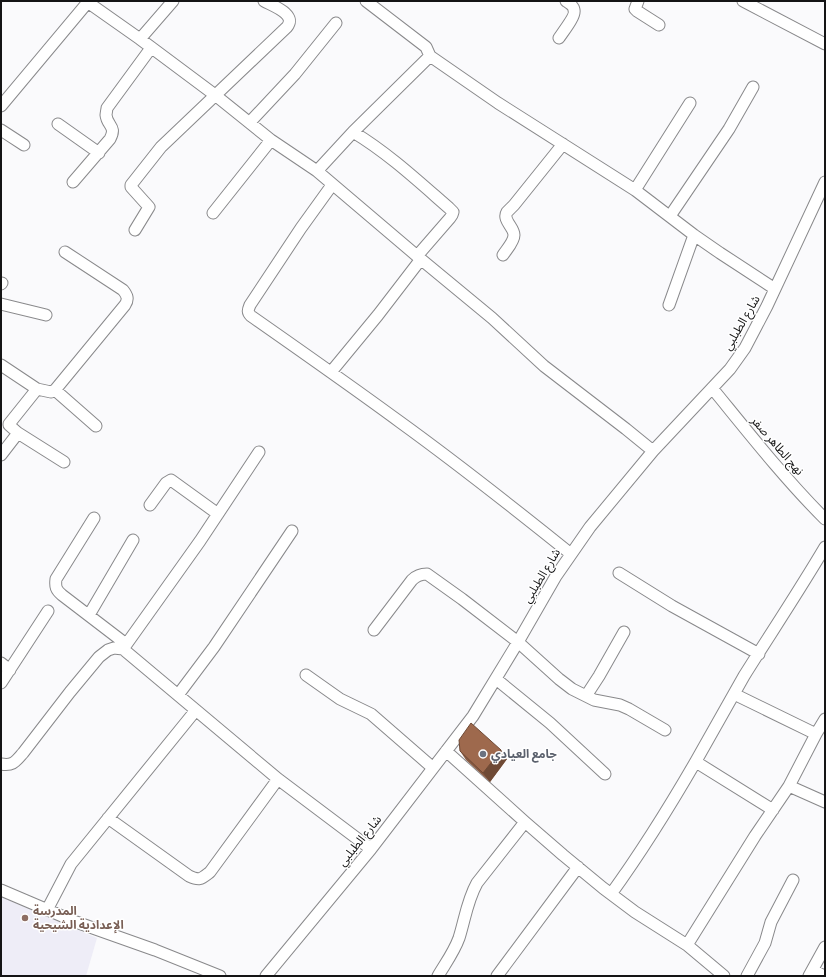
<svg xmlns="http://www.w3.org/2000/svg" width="826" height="977" viewBox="0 0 826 977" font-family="'Source Sans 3','Noto Sans Arabic',sans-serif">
  <rect width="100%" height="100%" fill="#fafafc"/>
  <!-- built -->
  <path fill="#eeedf7" d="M1,897L97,938L86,976H1Z"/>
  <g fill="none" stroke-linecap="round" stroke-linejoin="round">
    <defs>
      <path id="minor" d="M86,1L140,39L215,95L271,140L317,171L417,256L492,318L544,366L626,429L653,451
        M366,1L426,47L430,56L498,103L635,190L694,235L720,253L775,289
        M638,1L635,9L637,11L659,25
        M743,1L825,44
        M559,38C562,33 576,16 574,10C574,6 569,3 566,1
        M140,39L173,1
        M1,106L88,2
        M250,122L295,74L336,23
        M58,124L99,153
        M1,130L24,145
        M353,132C388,153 418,181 449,208L453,212L452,215L450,218L417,256
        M317,171L353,132L430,56
        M73,182L110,139C117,126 107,126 106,115C106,114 107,109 107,108L151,48
        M332,185L301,228L250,305C248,310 247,312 251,316C301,351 351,386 400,422C458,464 515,509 571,554
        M635,190L690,103
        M213,213L271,140
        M670,216L729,129L753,87
        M135,230L149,207L131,187V185L161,147L287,27C297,14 273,6 264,1
        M503,255C506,250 514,242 514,235C514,227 502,220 507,212C509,210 512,207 514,205L563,144
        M1,284L2,283
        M1,304L46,315
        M669,305L694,235
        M1,365L37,389L51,392L55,390L96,426
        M331,372L378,315L421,259
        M712,388C748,432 784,478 825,519
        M37,389L9,424V425L18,433L64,462
        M55,390L125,305C129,299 127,295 123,290L65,252
        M1,455L18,433
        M150,505L166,483L171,480L218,514
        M94,518L56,579C55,587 56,590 62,595L126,644
        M619,573L672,606L759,654
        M89,615L133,540
        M374,630L412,580C416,576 420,574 427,574L462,599L518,642L559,679L572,689L586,696L599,676L624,632
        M123,649L200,541L259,452
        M1,663L10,670
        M306,675L340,699L371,714L433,768
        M496,679L550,723L605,774
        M1,683L48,611
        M734,694L816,734
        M178,695L214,647L292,531
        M586,696L594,700L620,705L629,709L665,730
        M446,751L525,822L563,855L603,888L635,912L687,945L724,976
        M696,762L773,810
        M1,764C13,766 15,762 23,753L70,692L99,657L108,650L114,648L123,649L278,779L371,849
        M789,786L816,734L825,719
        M108,818L189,876C200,881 201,879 210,872L278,779
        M1,890L76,922L155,950L220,976
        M611,894C642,851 670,806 696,761C712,733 728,704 744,676C771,633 799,591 825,547
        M47,910L71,864L196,710
        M687,945L755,836L789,786L825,802
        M813,970L824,976
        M266,976L371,849L473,716L518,642L556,576L590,527L653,451L730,369L745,348L767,306L825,182
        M438,976C445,964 454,952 459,938C465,919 467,901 477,883L525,822
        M497,976L578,867
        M747,976L765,943L771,922L793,880
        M809,976L825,947"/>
    </defs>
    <!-- minor casing -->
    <use href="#minor" stroke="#89898b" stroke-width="13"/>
    <!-- minor -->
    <use href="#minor" stroke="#fff" stroke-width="11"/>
  </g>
  <!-- wall -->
  <path fill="#885a42" d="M501,750L507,759L490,782L466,760L460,751Z"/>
  <!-- shaded-wall -->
  <path fill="#6f4a36" d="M501,750L507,759L490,782L483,773Z"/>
  <!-- building -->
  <path fill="#9e694d" stroke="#6f4a36" d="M471,723L501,750L483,773L460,751L459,740Z"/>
  <!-- markers -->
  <circle fill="#6b7280" stroke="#fff" stroke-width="1.5" cx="483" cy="754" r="4"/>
  <circle fill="#8d6e63" stroke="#fff" stroke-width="1.5" cx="25" cy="918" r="4"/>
  <g text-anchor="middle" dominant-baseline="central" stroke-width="3" stroke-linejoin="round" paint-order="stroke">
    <!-- street labels -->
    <g font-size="12" fill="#141415" stroke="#fff">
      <text transform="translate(742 323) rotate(-60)">شارع الطبلبي</text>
      <text transform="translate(777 446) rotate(49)">نهج الطاهر صفر</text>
      <text transform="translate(542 576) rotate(-59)">شارع الطبلبي</text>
      <text transform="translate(360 841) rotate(-51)">شارع الطبلبي</text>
    </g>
    <!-- worship labels -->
    <g font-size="12" font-weight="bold" fill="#5b616d" stroke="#fff" text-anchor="start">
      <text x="491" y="754">جامع العيادي</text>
    </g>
    <!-- education labels -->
    <g font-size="12" font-weight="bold" fill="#785e54" stroke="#fff" text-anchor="start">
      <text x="33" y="911">المدرسة<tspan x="33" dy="14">الإعدادية الشيحية</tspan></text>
    </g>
  </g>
  <!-- border -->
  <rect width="826" height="977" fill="none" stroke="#141415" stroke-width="4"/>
</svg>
